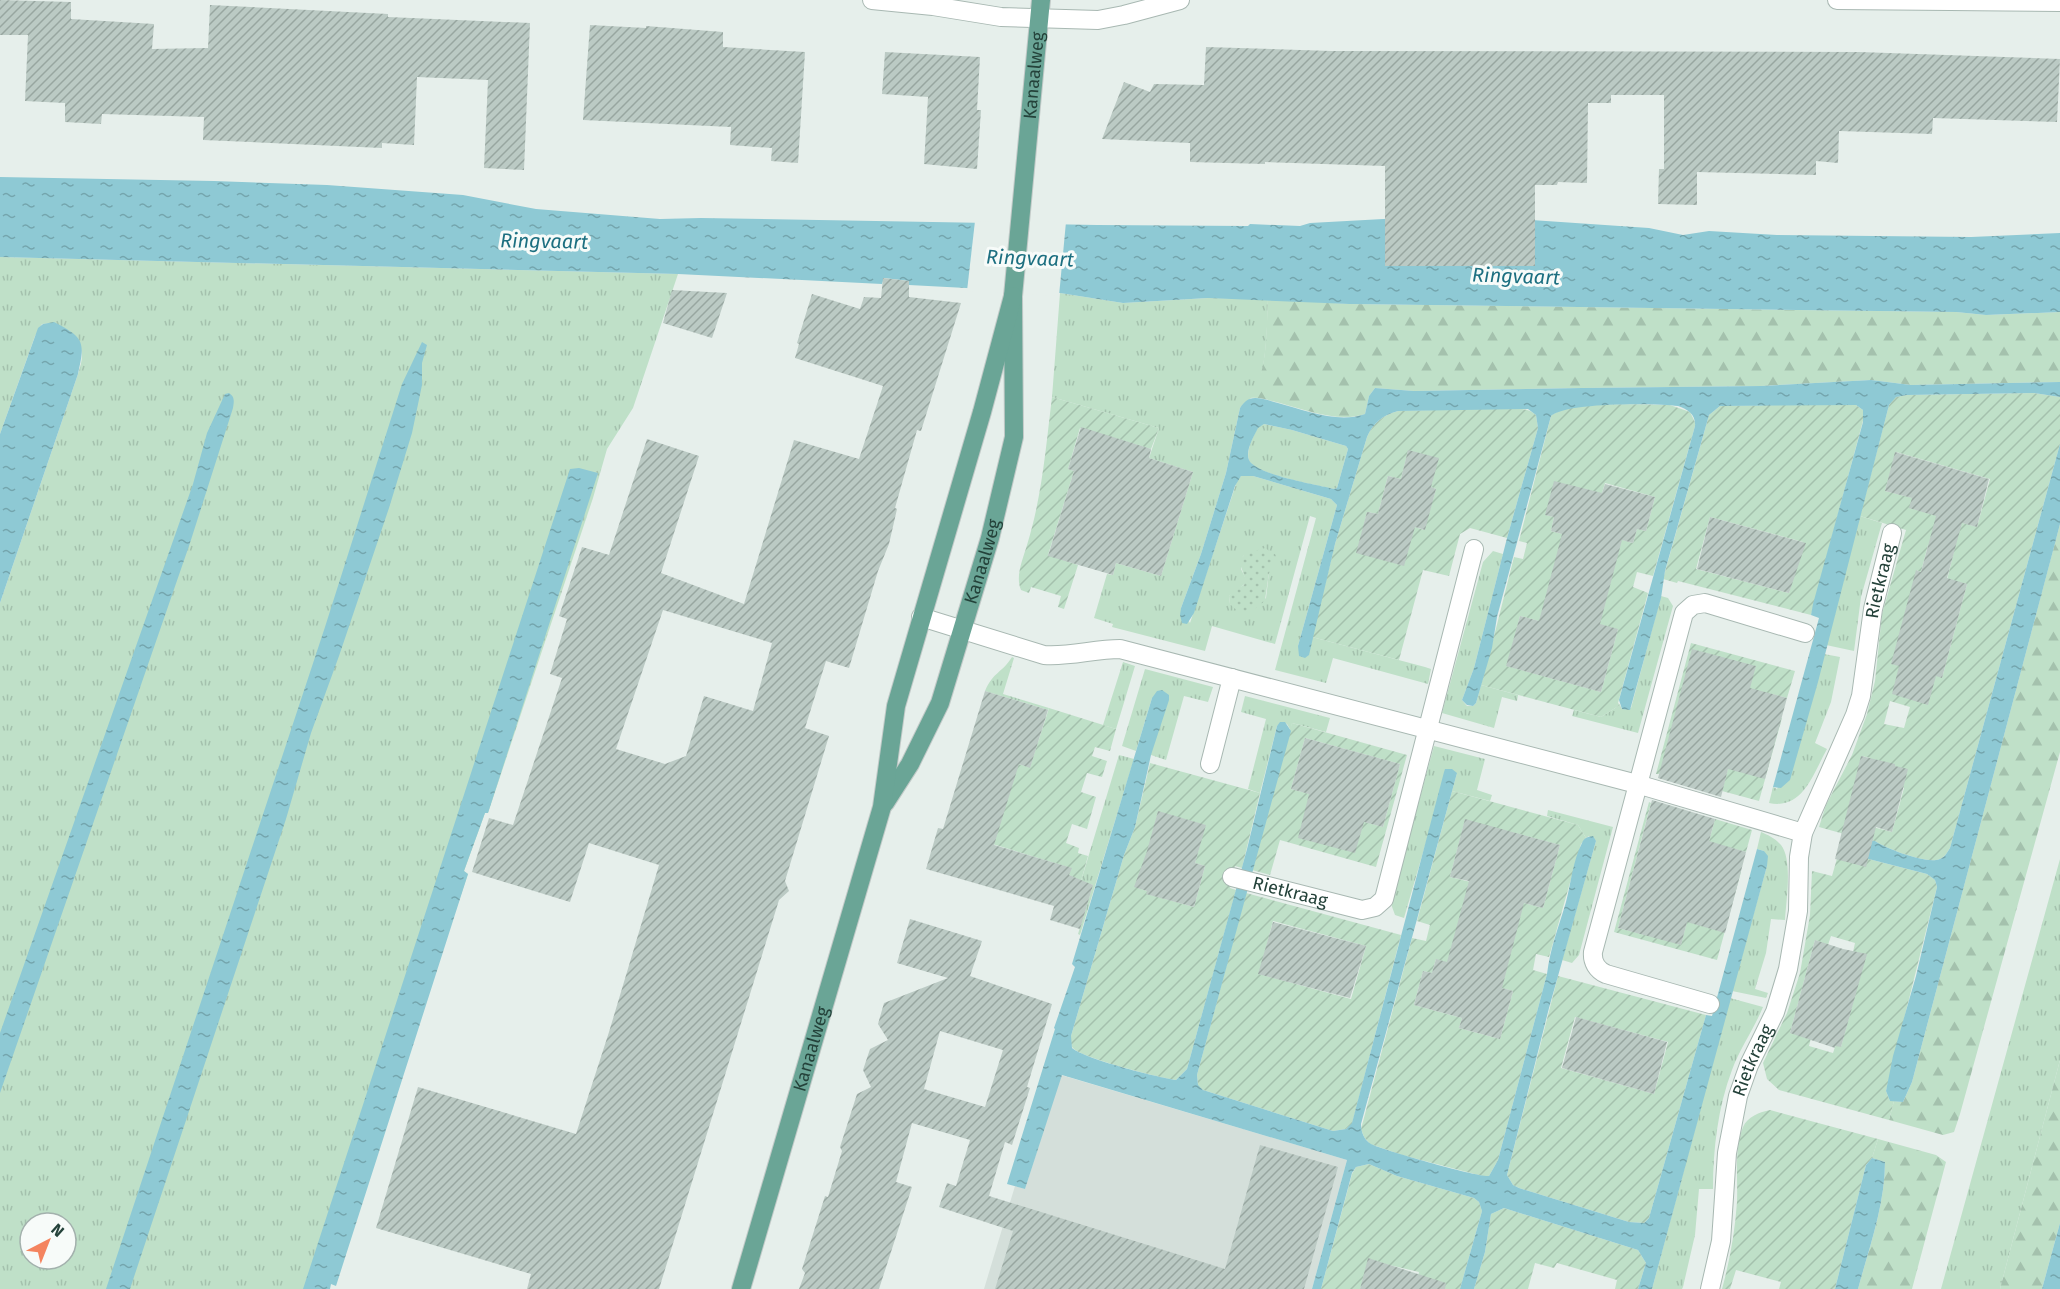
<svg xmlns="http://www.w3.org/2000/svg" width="2060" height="1289" viewBox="0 0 2060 1289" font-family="'Fira Sans',sans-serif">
  <defs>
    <pattern id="grass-tufts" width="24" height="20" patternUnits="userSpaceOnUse" patternTransform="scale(1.5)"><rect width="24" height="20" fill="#bfe0c8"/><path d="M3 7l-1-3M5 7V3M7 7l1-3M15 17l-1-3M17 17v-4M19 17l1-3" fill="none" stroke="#a4c1ad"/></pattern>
    <pattern id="forest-firs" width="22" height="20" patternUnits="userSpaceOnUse" patternTransform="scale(1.5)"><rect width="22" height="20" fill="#bfe0c8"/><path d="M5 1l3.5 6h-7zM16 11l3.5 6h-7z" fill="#a4c1ad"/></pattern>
    <pattern id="park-dots" width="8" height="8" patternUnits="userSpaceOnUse" patternTransform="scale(1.5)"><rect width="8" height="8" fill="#bfe0c8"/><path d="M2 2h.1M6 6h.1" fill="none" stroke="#a4c1ad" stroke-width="1.8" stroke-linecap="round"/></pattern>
    <pattern id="garden-furrows" width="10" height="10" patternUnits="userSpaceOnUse" patternTransform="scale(1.5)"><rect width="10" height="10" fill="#bfe0c8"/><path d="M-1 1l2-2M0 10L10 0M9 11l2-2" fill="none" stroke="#a4c1ad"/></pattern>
    <pattern id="water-ripples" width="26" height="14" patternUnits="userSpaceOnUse" patternTransform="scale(1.5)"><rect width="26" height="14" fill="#8ec9d4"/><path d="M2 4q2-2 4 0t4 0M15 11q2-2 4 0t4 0" fill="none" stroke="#74a5ad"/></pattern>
    <pattern id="building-hatch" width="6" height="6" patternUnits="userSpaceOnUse" patternTransform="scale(1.5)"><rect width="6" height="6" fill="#bbcac4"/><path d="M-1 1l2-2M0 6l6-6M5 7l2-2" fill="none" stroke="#98a6a0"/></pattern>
  </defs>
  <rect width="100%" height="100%" fill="#e6efeb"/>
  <!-- built -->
  <path fill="#d4dfda" d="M1061,1075L1347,1160L1312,1289H984L1015,1186L1025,1189Z"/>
  <!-- grass -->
  <path fill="url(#grass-tufts)" fill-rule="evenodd" d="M0,257L678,274L633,408L607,449L593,498L488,813H485L464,871L468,874L326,1289H0V603L78,374C80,368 82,361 82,355C82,336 60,320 42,324L35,336L0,434ZM30,1223H66V1259H30Z
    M1060,293L1123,303L1208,298L1268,299C1267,326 1267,371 1254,395C1250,400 1244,402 1240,408L1226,473L1201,554L1181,608L1190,623L1237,481L1241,476H1253L1331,499L1337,505L1298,646L1308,655L1312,637L1425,667L1431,669L1428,684L1333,658L1326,683L1275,670L1316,518L1310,516L1275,644L1212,626L1205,651L1112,627L1113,624L1094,618L1107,574L1113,575L1116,563L1161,576L1193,472L1149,458L1159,428L1052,397ZM1258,551L1269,573L1266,598C1250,610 1249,616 1230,604L1229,596L1246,583V579L1241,569L1243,556Z
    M1264,424L1292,430L1346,446L1348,449L1337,488L1334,489C1317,485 1259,475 1250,462C1244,453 1254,435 1258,427Z
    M1860,516L1882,523L1861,597L1854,651L1826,645Z
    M1493,551L1503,554L1474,668L1462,700L1467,706H1473L1476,703L1481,685L1518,695L1517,701L1502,697L1494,728L1442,713L1483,562Z
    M1661,596L1668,598L1673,606L1638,733L1572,716L1574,710L1601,717L1620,705L1622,709L1631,708Z
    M1824,654L1840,657L1831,702L1815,743L1827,749C1813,774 1803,810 1769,803L1773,787L1777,789L1802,736Z
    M1012,657L1014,658L1003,694L1049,708L1048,710L985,691C993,672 1002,673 1012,657Z
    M1123,662L1135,666L1116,729L1103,725Z
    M1145,669L1213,687L1208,702L1184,696L1166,760L1151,755L1152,698L1136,751L1122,746Z
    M1245,696L1330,718L1326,732L1292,723L1291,731L1287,724L1282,722L1277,726L1260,793L1248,789L1266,719L1241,712Z
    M1434,746L1485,759L1477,790L1492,795L1490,801L1452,791L1457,773L1431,825L1404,918L1395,915L1391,904Z
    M1119,755L1134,759L1080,935L1078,934L1093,885L1081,881Z
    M1548,810L1613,827L1579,955L1572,963L1562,960L1596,841L1589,836L1586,838L1578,825L1547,816Z
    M1761,832C1768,835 1775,838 1781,845C1793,860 1786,901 1785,920L1771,919L1766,953L1755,989L1768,993L1766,998L1732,991L1767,866L1764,851L1757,849Z
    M2060,859V1060L2000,1289H1941Z
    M1730,998L1763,1007C1754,1029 1740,1048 1732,1070C1718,1107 1713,1149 1713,1189H1699L1695,1235L1683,1287L1682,1289H1652Z"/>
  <!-- forest -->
  <path fill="url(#forest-firs)" d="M1268,299L1349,304L1956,312L1986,315L2060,312V382L1911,385L1871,380L1761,386L1582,388L1414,391L1375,388L1369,396L1365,414C1338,423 1306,410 1280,403C1271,401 1261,397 1251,398C1268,370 1266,332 1268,299Z
    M2060,524V752L1960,1114L1954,1132L1943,1135L1889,1120L1894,1101L1903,1102L1912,1082Z
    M2060,1060V1223L2042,1289H2000Z
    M1878,1139L1936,1155L1946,1162L1912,1289H1858C1869,1248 1885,1205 1885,1162L1872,1158Z"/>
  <!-- park -->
  <path fill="url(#park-dots)" d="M1265,548L1275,554L1277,559L1269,573L1265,600C1256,611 1241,617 1230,604L1229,596L1234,590L1244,585L1246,581L1239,561L1245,554Z"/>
  <!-- garden -->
  <path fill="url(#garden-furrows)" fill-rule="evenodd" d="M2034,393L2060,397V444L1950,848C1946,854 1944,859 1936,860C1922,862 1887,849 1875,841L1867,840L1861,857L1927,874L1935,880L1937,887L1886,1091L1890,1101H1894L1889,1120L1779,1090L1767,1079L1763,1063L1787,1013L1800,973L1810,915L1812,871L1832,876L1844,834L1819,827L1826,805L1852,755L1867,714L1875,681L1882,614L1906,530L1860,516L1889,405L1895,397L1907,395ZM1896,452L1990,479L1977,527L1910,508L1913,498L1885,491ZM1928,545L1954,551L1947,580L1967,584L1942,678L1916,570L1921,572ZM1890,701L1910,707L1904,728L1884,724ZM1862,756L1870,758L1904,788L1892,832L1869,826L1856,778ZM1831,936L1855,943L1853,952L1866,954L1841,1047L1836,1044L1833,1053L1809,1046L1811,1038L1790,1033L1815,940L1828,945Z
    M1052,397L1159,428L1151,449L1080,428L1068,469L1074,471L1048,555L1078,565L1064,609L1058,607L1061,596L1031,587L1029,593L1021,590C1015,576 1023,559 1027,545C1042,497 1046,446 1052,397Z
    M1836,404L1856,405L1863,410L1864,417L1811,615L1678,581L1677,583L1663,579L1709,415L1720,406ZM1710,517L1803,542L1789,593L1696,569Z
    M1670,405L1690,412L1695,422V426L1653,576L1637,572L1633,587L1648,593L1618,703L1620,705L1601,717L1481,685C1493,642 1503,600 1514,557L1523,559L1527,543L1519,541L1551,416C1566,400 1645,405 1670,405ZM1605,483L1655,497L1646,531L1637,529L1633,543L1595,532L1592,542L1551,531L1554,517L1546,515L1602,493ZM1520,616L1583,633L1618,629L1601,692L1507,666Z
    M1510,408C1520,409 1528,408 1536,415L1538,428L1507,538L1470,528L1460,534L1449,576L1423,570L1399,660L1312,637L1335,544L1367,437C1373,423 1383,415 1398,411ZM1408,451L1431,487L1436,489L1424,530L1415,527L1357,553L1367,512L1378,514L1388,476L1401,479Z
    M1691,643L1795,671L1787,698L1772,694L1767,714L1782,718L1759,801L1722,791L1747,698L1659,774H1656Z
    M1049,708L1116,729L1110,751L1095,747L1092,756L1107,761L1102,777L1087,773L1081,792L1096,797L1087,829L1072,824L1066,843L1079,848L1078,853L1088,856L1081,881L1069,875L1071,868L943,829L1018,764L1030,767Z
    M1292,723L1407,755L1376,867L1280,840L1270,875L1252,870ZM1305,738L1400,764L1383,827L1318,809L1321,797L1291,789Z
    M1150,763L1260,793L1242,868L1235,866L1230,888L1236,890L1187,1069L1176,1080C1160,1078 1083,1058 1074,1049C1070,1046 1071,1041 1071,1036L1124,855L1135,827ZM1158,812L1205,825L1195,863L1205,866L1194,907L1147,894V891L1138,888Z
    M1452,791L1578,825L1586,838L1581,844L1577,858L1549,957L1536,954L1533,970L1547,974L1498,1160L1489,1176L1486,1177L1402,1155L1370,1144L1364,1137L1361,1129L1412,938L1426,941L1430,925L1417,921ZM1465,820L1560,845L1543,908L1478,891L1479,884L1450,877ZM1436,959L1474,981L1513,991L1500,1039L1459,1028L1462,1018L1414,1005L1423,971L1432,973Z
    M1649,802L1651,803L1618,928L1681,944L1715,819L1752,830L1746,852L1731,848L1726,868L1741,872L1717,960L1614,932Z
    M1246,893L1401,935L1352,1124L1346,1129L1333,1131L1203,1090L1198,1086L1197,1075ZM1273,921L1366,946L1351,999L1259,974Z
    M1558,976L1706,1015L1649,1218L1644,1223L1629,1222L1519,1188L1513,1185L1507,1175ZM1575,1017L1668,1042L1654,1094L1561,1068Z
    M1770,1110L1878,1139L1872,1158L1866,1165L1835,1289H1779L1781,1282L1736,1270L1730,1289H1722C1730,1260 1735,1231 1737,1202C1738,1178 1734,1150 1743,1127C1747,1117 1760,1112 1770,1110Z
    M1369,1164L1397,1176L1474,1198L1479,1202L1482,1211L1460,1289H1415L1419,1272L1372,1261L1369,1258L1360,1289H1321L1352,1174L1356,1167Z
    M1504,1208L1638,1250L1646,1263L1638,1289H1615L1617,1280L1557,1263L1554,1268L1535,1263L1528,1289H1474L1485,1252L1491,1214Z"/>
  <!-- water -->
  <path fill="url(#water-ripples)" fill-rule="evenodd" d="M0,177L214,181L327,185L463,195L536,209L660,219L701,218L1097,225L1248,226L1250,224L1300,226L1310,223L1457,215L1649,228L1683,235L1709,231L1777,235L1971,237L2060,233V312L1986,315L1956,312L1349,304L1208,298L1123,303L1060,293L909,285V281L884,278L882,284L678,274L0,257Z
    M54,322C85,338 85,342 78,374L0,603V434L38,328L43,324Z
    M422,342L427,345L422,363V385L412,433L389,508L339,656L311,733L286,819L130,1289H106L325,627L402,384Z
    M1871,380L1911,385L2060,382V397L2034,393L1907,395L1896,397L1889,405L1818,682L1790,780L1781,788L1773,787L1819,618L1811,615L1813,604L1863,422V410L1856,405L1720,406L1709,415L1665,571L1661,598L1630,710L1622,709L1619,700L1695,426C1696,415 1688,409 1678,406C1657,403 1565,402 1551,416L1497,617L1492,648L1476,703L1473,706L1467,705L1462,700L1474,668L1507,538L1538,428L1536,415L1528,409L1398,411C1383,415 1373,423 1367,437L1335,544L1309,655L1305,658L1299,656L1298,646L1337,505L1331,499L1253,476H1241L1235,486L1194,613L1187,624L1182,623L1180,615L1181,608L1201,554L1226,473L1240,408C1244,402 1248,398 1255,398C1262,398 1271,401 1278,403C1305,410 1338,424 1365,414L1369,396L1375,388L1414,391L1582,388L1761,386ZM1264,424L1292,430L1346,446L1348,449L1337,488L1334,489C1318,485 1256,475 1249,460C1245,451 1254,436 1258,428Z
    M229,393C235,397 234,401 233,408L190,543L0,1093V1033L193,484L207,433L225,394Z
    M2060,444V524L2054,547L1912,1082L1903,1102L1890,1101L1886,1091L1893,1056L1916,976L1937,887L1935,880L1927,874L1861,857L1867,840L1875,841C1887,849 1922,862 1936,860C1944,859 1946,854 1950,848Z
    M579,468L598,473L589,501L488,813H485L464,871L468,874L336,1286L331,1284L330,1289H303L570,469Z
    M1162,690L1169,695V700L1151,755L1135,827L1124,855L1071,1036L1072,1048C1085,1059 1156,1077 1176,1080L1187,1069L1247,849L1277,726L1280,722H1285L1291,731L1197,1075L1198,1085L1203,1090L1333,1131L1346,1129L1352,1123L1444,772L1445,769H1452L1457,773L1361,1124C1361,1132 1364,1140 1371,1144C1382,1150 1481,1178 1489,1176L1498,1160L1547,974C1550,948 1559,926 1566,902C1571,883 1573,860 1582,843C1584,838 1587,837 1593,836L1596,841L1549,1008L1507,1175L1513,1185L1519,1188L1629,1222L1644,1223L1649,1218L1706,1015L1712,1016L1757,849L1764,851L1768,856L1767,866L1652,1289H1638L1646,1263L1638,1250L1504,1208L1491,1214L1485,1252L1474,1289H1460L1482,1211L1479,1202L1474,1198L1397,1176L1369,1164L1356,1167L1352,1173L1321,1289H1312L1347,1160L1062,1075L1025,1189L1007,1184L1055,1029L1054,1028L1075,967L1072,964L1152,698L1157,691Z
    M1872,1158L1885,1162C1885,1205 1869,1248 1858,1289H1835L1866,1165Z
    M2060,1223V1289H2042Z"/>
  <!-- pier -->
  <path fill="#e6efeb" d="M975,221L1066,222L1059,296L967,291Z"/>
  <!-- building -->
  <path fill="url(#building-hatch)" fill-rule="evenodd" d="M0,0L71,2V19L154,24L152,49L208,48L210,5L388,14V17L530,23L524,170L484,168L488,80L417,77L414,145L382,143V148L203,140L204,117L102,114L101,124L65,122V103L25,101L28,35H0Z
    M590,25L646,28V26L723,32V47L805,52L798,163L771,161L772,148L730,145L731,127L583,120Z
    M1206,47L1331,51L1859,52L2060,59L2057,122L1933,118L1932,134L1839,131L1838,163L1816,161V175L1697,172V205L1658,204L1659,169H1664V95H1611V103H1588L1587,183L1558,182L1557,185H1535V266H1385V166L1265,162V164L1190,162V143L1102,139L1124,82L1150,92L1154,84L1204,85Z
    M885,52L980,57L977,110H981L977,169L924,164L928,97L882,94Z
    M883,278L909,281V297L961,303L921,431L917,430L895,508L897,509L889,544L878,571L849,668L826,661L805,728L829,736L785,881L789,891L779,900L659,1289H527L531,1274L376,1228L418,1087L576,1134L609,1032L659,865L589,843L570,902L472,872L489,818L513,825L562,678L550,674L567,619L559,616L582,547L609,555L647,439L699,456L661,573L744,604L794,440L859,459L883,386L795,358L799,344L797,343L812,294L860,309L864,297L881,298ZM663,610L772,643L753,711L704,696L686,756L665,764L616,749Z
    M672,290L727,293L712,338L663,323Z
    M1081,427L1151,449L1149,458L1193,472L1161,576L1116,563L1113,575L1048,556L1074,471L1068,469Z
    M1408,450L1439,458L1431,487L1436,489L1425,530L1415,527L1404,566L1356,553L1367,512L1378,514L1388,476L1401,479Z
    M1895,452L1989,479L1977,527L1962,523L1947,578L1967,584L1942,678L1936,676L1928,705L1892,694L1899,666L1891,664L1916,570L1921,572L1936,516L1909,508L1912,498L1885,491Z
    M1554,481L1602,493L1605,484L1655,497L1646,531L1637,529L1633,543L1622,540L1600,624L1618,629L1601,692L1506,666L1520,616L1539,621L1562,534L1551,531L1554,517L1545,515Z
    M1710,517L1806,543L1789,593L1697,569Z
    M1692,649L1756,666L1750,688L1787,698L1765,779L1728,769L1721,797L1658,778Z
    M985,691L1048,710L1030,768L1019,764L994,845L1072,868L1069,875L1093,885L1080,929L1050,920L1054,906L926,869L938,828L943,829Z
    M1305,738L1400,764L1383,827L1364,822L1355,853L1298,838L1309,794L1291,789Z
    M1861,756L1895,764V766L1908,769L1892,832L1876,827L1866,867L1835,859Z
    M1652,800L1715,819L1709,841L1746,852L1725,933L1687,922L1681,945L1618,928Z
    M1158,811L1206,825L1195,863L1205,866L1194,907L1146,894L1147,891L1134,887L1147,851Z
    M1465,819L1560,845L1543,908L1524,903L1502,988L1513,991L1500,1039L1459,1028L1462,1018L1414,1005L1423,971L1432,973L1436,959L1447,962L1469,881L1450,877Z
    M910,919L982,941L970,976L1052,1004L1027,1087L1030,1088L1012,1145L1005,1142L989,1196L1225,1269L1260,1145L1338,1167L1304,1289H995L1013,1231L939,1207L947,1183L956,1186L970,1140L912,1123L896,1182L912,1187L879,1289H799L805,1273L802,1269L825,1196L828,1197L842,1151L840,1147L857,1094L871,1087L863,1070L870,1049L888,1040L878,1024L884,1003L948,978L897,963ZM940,1031L1003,1050L985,1107L924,1089Z
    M1273,922L1366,946L1350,998L1258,974Z
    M1815,940L1843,949L1867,954L1841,1047L1835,1046V1048L1790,1033Z
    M1576,1017L1667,1042L1654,1094L1562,1068Z
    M1368,1258L1446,1283L1445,1289H1360Z"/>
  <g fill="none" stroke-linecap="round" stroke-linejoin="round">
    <defs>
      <g id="minor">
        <path d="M872,0L933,6L1001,17L1098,20L1124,15L1180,0"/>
        <path d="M1837,0L2060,2"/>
        <path d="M921,617L1044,655C1070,657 1094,649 1120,649L1637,784L1803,833"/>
        <path d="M1210,764L1232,678"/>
        <path id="s1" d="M1232,877L1362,910L1375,907L1384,899L1474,549"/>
        <path d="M1710,1004L1606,974C1597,970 1592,962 1593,952L1684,613L1693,605L1705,603L1805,633"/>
        <path id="s2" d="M1710,1289L1721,1241L1727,1153L1738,1096L1749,1065L1775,1012L1788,969L1798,911L1799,857L1803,833L1855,715L1861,696L1873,609L1892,533"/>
      </g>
      <g id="major">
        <path id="s3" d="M885,803L910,764L940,703L990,538L1014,437L1013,296L1041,0"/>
        <path id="s4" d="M741,1289L882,807L896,706L982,412L1013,296"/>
      </g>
    </defs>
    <!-- minor casing -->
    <use href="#minor" stroke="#a8b8b2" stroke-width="20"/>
    <!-- major casing -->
    <use href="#major" stroke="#c2cac8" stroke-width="20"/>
    <!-- minor -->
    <use href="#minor" stroke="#fff" stroke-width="18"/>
    <!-- major -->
    <use href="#major" stroke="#6aa596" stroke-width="18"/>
  </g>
  <g text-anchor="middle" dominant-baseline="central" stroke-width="6" stroke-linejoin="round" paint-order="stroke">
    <!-- street labels -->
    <g font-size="18" fill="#24423a" stroke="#f7fbf9">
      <text stroke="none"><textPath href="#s3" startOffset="753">Kanaalweg</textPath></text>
      <text stroke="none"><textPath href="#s3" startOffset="262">Kanaalweg</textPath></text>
      <text stroke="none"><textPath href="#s2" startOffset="735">Rietkraag</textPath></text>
      <text stroke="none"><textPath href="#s1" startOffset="60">Rietkraag</textPath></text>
      <text stroke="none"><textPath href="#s4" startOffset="250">Kanaalweg</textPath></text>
      <text stroke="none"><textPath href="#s2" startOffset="234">Rietkraag</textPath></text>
    </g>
    <!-- water labels -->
    <g font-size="20" font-style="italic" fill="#1c6f80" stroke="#f7fbf9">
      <text transform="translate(544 241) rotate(1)">Ringvaart</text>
      <text transform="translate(1030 258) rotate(2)">Ringvaart</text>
      <text transform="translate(1516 276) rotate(2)">Ringvaart</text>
    </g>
  </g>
  <!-- north arrow -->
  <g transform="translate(48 1241) rotate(42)"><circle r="28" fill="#f7fbf9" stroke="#a3b1ad" stroke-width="1.5"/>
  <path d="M0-4.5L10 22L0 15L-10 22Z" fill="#f4845f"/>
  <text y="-9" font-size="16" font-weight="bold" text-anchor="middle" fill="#24423a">N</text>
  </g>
</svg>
